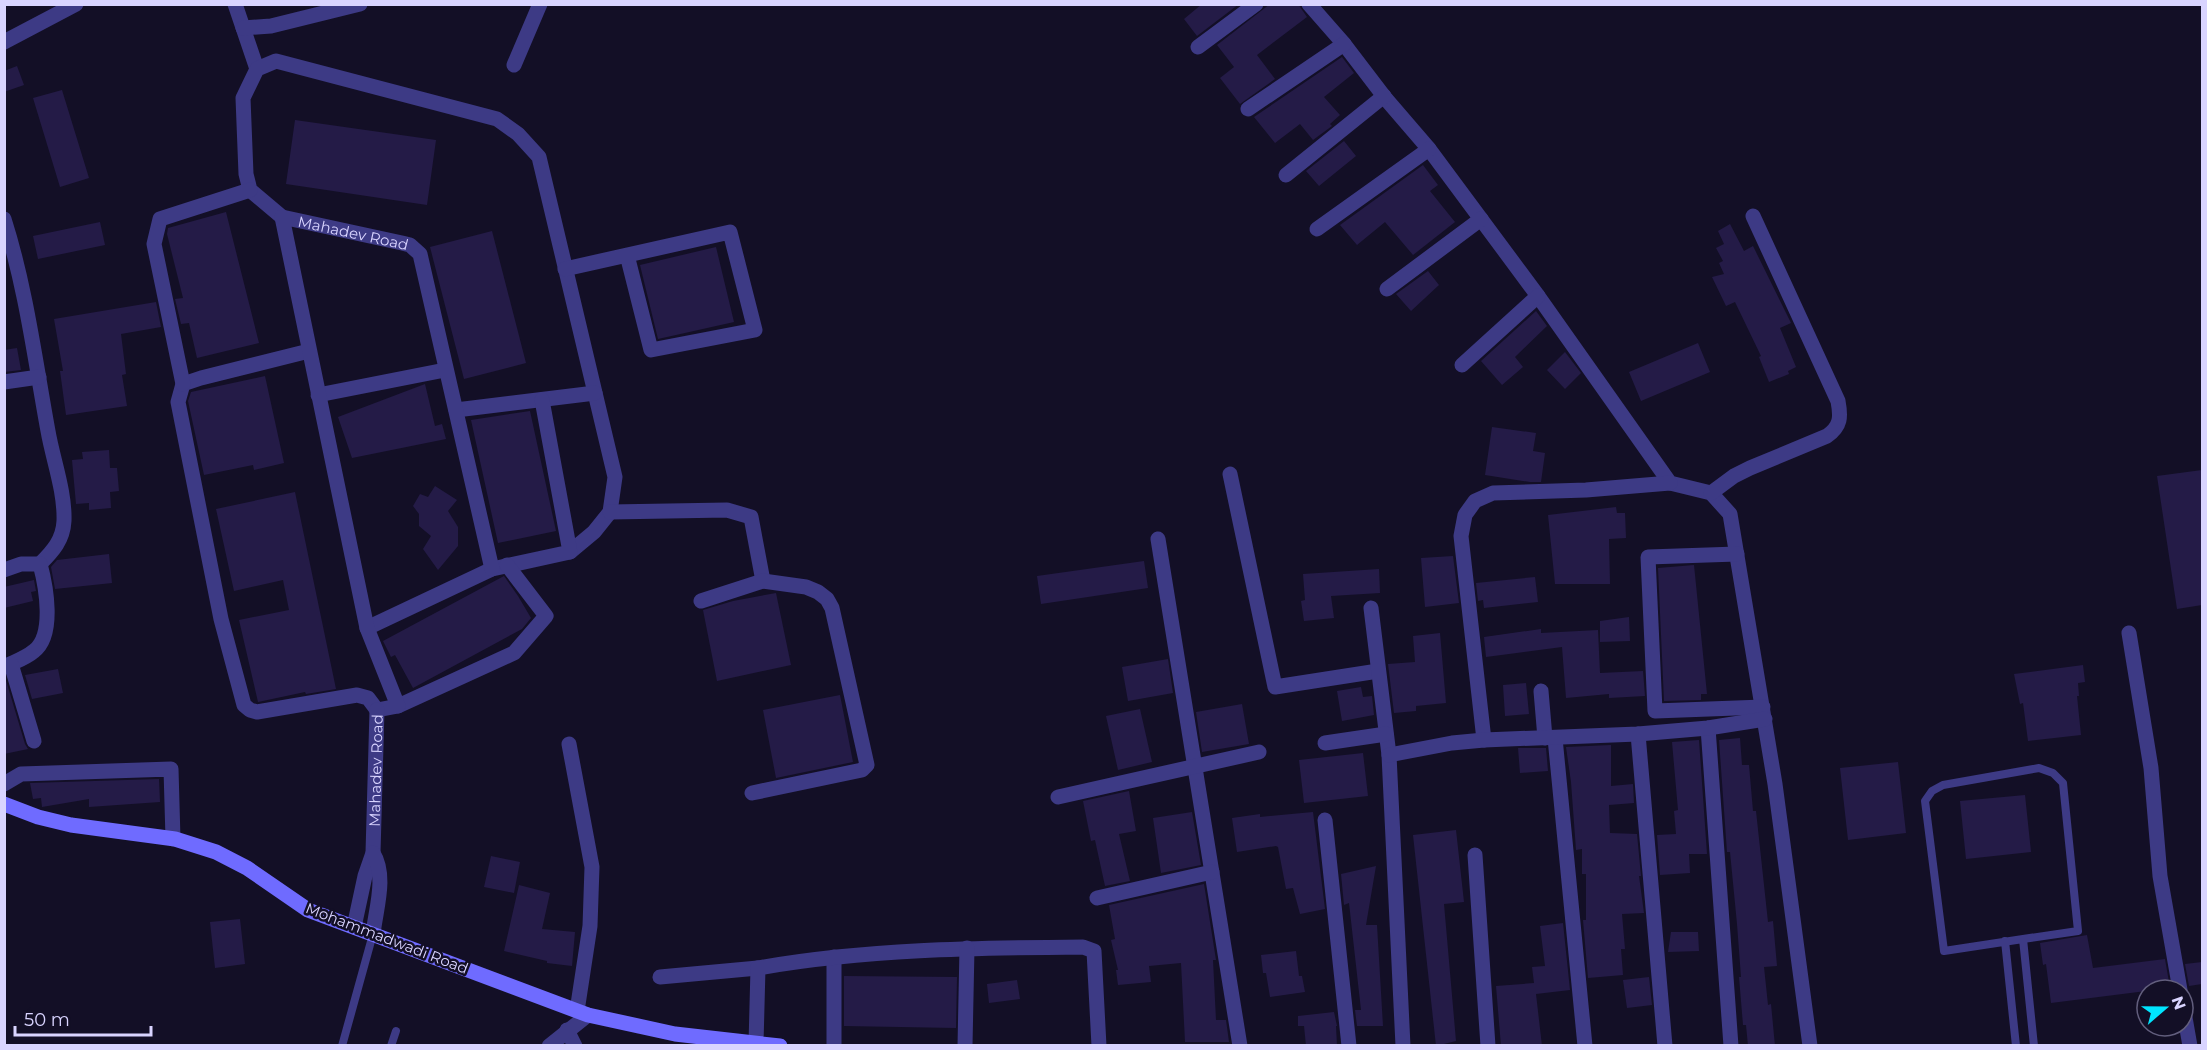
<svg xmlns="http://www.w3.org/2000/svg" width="2207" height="1050" viewBox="0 0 2207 1050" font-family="Montserrat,sans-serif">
  <rect width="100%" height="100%" fill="#130f26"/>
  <!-- building -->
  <path fill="#241b47" d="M1202,4H1239L1197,36L1184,19Z
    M1270,4H1298L1307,17L1257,55L1275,79L1240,104L1220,78L1234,67L1217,45Z
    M1342,57L1354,73L1324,97L1340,115L1330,124L1332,126L1313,140L1300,124L1275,143L1254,117Z
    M17,66L24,85L4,92V71Z
    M62,90L89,178L60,187L33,98Z
    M295,120L436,140L427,205L286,184Z
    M1344,141L1356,156L1319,186L1306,171Z
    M1423,165L1438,185L1430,191L1455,222L1413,255L1385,222L1357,245L1340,225Z
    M226,212L259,343L197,358L189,323L181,324L175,299L183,298L167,234L168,228Z
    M100,222L105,245L38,259L33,236Z
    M1730,224L1744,251L1753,246L1791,323L1780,328L1796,367L1788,371L1789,374L1769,382L1759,357L1761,356L1735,302L1726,306L1712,277L1724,274L1719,263L1723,261L1716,248L1724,244L1718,231Z
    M492,231L526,363L464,379L430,247Z
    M716,247L734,322L658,339L640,265Z
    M1428,271L1439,285L1411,311L1396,294Z
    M156,302L161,327L121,334L126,374L122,375L127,406L66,415L60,371H63L54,319Z
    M1536,311L1547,326L1515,357L1523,367L1502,385L1481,361Z
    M1698,343L1710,372L1641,401L1629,372Z
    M17,348L21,370L4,372V350Z
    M1565,352L1581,373L1565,389L1547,370Z
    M265,376L284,463L254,470L253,465L204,475L188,401L191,392Z
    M425,384L435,426L442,424L446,439L352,458L338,417Z
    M530,411L556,531L498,543L471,420Z
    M1492,427L1536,433L1533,451L1545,453L1541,482H1530L1485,475Z
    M109,450L110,468H117L119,491L110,492L111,508L89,510V503L76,504L72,460L83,459L82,452Z
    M2202,470V605L2177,609L2157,476Z
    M435,486L457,500L448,511L458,527V546L438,570L423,549L431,536L419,526V514L413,506L420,494L428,497Z
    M295,492L336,689L306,694L305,692L258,702L239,620L289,610L283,580L234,591L216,509Z
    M1616,507L1617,513H1625L1626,538L1609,539L1610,584H1555L1548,515Z
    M109,554L112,583L55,589L51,567L57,560Z
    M1453,556L1459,603L1425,607L1421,558Z
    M1144,561L1148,588L1041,604L1037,576Z
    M1694,565L1707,694H1701V700L1664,701L1658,568Z
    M1379,569L1380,593L1331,596L1334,618L1304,621L1301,601L1305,600L1303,574Z
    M504,576L518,596L531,618L522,629L413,688L395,655L391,657L383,641Z
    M1535,577L1538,602L1484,608L1483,600L1478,601L1476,583Z
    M34,580L36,591L31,592L33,601L4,608V587Z
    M776,593L791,665L717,681L703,610L733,601Z
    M1629,617L1630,641L1600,642V621Z
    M1541,629V633L1598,630L1600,673L1643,671L1645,696L1609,698V694L1566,698L1562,647L1486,657L1484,637Z
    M1440,633L1446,703L1416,706V711L1394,713L1388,664L1415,662L1413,636Z
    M1168,659L1173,693L1128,701L1122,667Z
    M2083,665L2085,682L2078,683L2079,696H2077L2081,735L2028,741L2023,703L2020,704L2014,674Z
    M58,669L63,693L32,699L25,675Z
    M5,677L25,744L28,749L4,754Z
    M1526,683L1529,714L1505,716L1503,685Z
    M1361,687L1363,697L1372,696L1374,715L1342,721L1337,691Z
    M840,695L853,762L776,778L763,710Z
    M1242,704L1249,744L1202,752L1196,712Z
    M1140,709L1152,762L1118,770L1106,716Z
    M1740,738L1742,765H1749L1753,811H1756L1768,922L1773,921L1777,966L1764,967L1768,1005L1771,1004L1775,1046H1748L1746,1025H1743L1739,977H1741L1737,924L1730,852H1727L1719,740Z
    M1699,740L1707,854H1689L1690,873L1660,875L1657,835L1676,834L1674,811L1678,810L1672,742Z
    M1611,745V786L1633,784L1634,803L1609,805L1610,833L1637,834L1641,876H1639L1644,913L1622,914L1625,949H1621L1623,975L1588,978L1583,920H1586V874H1582V849L1576,850L1571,782L1566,747Z
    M1518,748H1546L1548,771L1520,773Z
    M1363,753L1368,796L1304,803L1299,760Z
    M1898,762L1906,833L1848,840L1840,768Z
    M159,779L160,802L89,807V799L42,807L41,798L33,799L30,783Z
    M1129,791L1136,831L1119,834L1130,881L1105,886L1095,840L1091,841L1083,801Z
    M2025,795L2031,852L1966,859L1960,801Z
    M1192,812L1201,865L1161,873L1153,818Z
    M1313,812L1325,909L1300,914L1293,888L1286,889L1278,847L1276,846L1237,852L1232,818L1260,814V817Z
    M1456,830L1464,902L1444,904L1456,1041L1436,1046L1413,835Z
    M491,856L520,862L514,893L484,887Z
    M1376,866L1366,925H1377L1383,1026H1357L1355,1010H1361L1349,903L1344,905L1341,874Z
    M1204,884L1216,960H1213L1216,1020H1226L1229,1042H1185L1181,963L1149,966L1151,982L1118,985L1116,970H1118L1111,940L1115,939L1109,905Z
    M519,885L550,893L542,929L575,932L572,966L547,963V961L504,951Z
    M240,919L245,964L215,968L210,922Z
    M1563,923L1570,990L1536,994L1542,1046H1501L1496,986L1534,983L1532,967L1545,966L1540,926Z
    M1671,932H1698L1699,951L1668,952Z
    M2087,935L2093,968L2165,959L2170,988L2051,1003L2046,964L2043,965L2040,943Z
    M1296,951L1299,976H1302L1305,992L1270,997L1266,973H1263L1261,955Z
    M2202,962V984L2189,986L2185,964Z
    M844,976L957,977L956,1028L844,1026Z
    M1649,977L1652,1005L1627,1008L1623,980Z
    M1017,980L1020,999L989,1003L987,984Z
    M1334,1012L1337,1026H1336L1337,1046H1306L1304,1026H1298V1016Z"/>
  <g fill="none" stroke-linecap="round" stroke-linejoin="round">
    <!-- lane -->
    <path stroke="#3d3a85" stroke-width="8" d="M2023,939L2078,931L2063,783L2053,773L2039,768L1943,785L1932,791L1925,801L1944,951L2023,939L2034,1046
      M2005,941L2016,1046
      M342,1046L373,934
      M391,1046L396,1031"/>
    <!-- street -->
    <g stroke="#3d3a85" stroke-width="15">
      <path d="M235,4L257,69"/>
      <path d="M1309,4L1344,44L1386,99L1429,149L1538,296L1670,483L1711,493L1730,514L1775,784L1810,1046"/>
      <path d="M243,28L271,26L360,4"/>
      <path d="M4,42L76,4"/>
      <path d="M1198,47L1256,4"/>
      <path d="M514,65L540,4"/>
      <path d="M1248,109L1344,44"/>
      <path d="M1286,175L1384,96"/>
      <path d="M282,217L250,190L246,174L243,98L257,69L276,61L497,119L518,134L539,157L615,477L610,512L594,532L570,552"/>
      <path d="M4,219C26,288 35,360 48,431C53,460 65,491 64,521C63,540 53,551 40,564"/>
      <path d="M1317,229L1429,149"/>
      <path d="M565,269L730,232L755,330L651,350L627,255"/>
      <path d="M1387,289L1481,219"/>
      <path d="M309,351L201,378L183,384L178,402L221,619L244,705L250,710L257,712L357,695L368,698L377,710"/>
      <path d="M1462,365L1538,296"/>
      <path d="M4,382L39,377"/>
      <path d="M183,384L154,244L160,219L250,190"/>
      <path d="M318,395L445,370"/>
      <path d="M456,410L595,393"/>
      <path d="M1230,474L1275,687L1378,671"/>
      <path d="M1711,493L1734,476L1750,468L1827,436C1841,426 1841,417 1838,401L1753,216"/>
      <path d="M610,512L727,510L751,517L763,581"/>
      <path d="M1158,539L1240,1046"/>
      <path d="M1737,554L1648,557L1655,711L1763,707"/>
      <path d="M4,570L21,564H40C46,586 55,635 34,651C26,658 14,662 4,667"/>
      <path d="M701,601L763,581L806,587L818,592L827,599L832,608L867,765L862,770L752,793"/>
      <path d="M1371,608L1389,755L1403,1046"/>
      <path d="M367,628L492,569L570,552L542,400"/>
      <path d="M2129,633L2151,768L2160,876L2180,990"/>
      <path d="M11,664L34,741"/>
      <path d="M1541,691L1545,738"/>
      <path d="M398,706L514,653L546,616L507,565"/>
      <path id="s1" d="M377,710L398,706L367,628L282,217L402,243L410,245L420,254L492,569"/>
      <path d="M1708,728L1731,1046"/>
      <path d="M1638,734L1665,1046"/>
      <path d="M1555,738L1585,1046"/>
      <path d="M1484,740L1461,536L1465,515L1475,501L1493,493L1586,490L1670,483"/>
      <path d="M1325,743L1386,734"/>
      <path d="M569,744L592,867L590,926L577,1011"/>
      <path d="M1389,755L1452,743L1484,740L1638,734L1708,728L1765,719"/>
      <path d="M4,784L21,774L171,769L173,839"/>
      <path d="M1058,797L1259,752"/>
      <path d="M1325,820L1349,1046"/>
      <path d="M1475,855L1488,1046"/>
      <path d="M1097,898L1212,872"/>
      <path id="s2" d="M354,927L365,876L373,853L377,710"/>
      <path d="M373,934C376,908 387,876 373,853"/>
      <path d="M834,957V1046"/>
      <path d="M660,977L758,968"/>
      <path d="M2183,1006L2190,1046"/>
      <path d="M567,1030L575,1046"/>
      <path d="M756,1044L758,968C865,949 974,948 1083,947L1094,951L1099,1046"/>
      <path d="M549,1046L588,1015"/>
      <path d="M965,1046L967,948"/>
    </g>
    <!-- secondary -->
    <path stroke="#6f6bff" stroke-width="15" d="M4,804L38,817L71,825L175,839L216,852L247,868L308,910L588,1015L675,1034L780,1046"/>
  </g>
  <g text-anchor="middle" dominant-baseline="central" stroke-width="5" stroke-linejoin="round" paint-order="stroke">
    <!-- street labels -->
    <g font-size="15" fill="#d9d4ff" stroke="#130f26">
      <text stroke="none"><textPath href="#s1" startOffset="598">Mahadev Road</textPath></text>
      <text stroke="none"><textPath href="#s2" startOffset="159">Mahadev Road</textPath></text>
      <text transform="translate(387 938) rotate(21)">Mohammadwadi Road</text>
    </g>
  </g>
  <!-- border -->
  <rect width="2207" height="1050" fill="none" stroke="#d9d4ff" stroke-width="12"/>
  <!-- north arrow -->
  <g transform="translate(2165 1008) rotate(70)"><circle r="28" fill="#130f26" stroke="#625e7d" stroke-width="1.5"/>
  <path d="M0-4.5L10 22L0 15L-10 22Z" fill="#00e5ff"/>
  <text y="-9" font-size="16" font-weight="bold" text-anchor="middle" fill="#d9d4ff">N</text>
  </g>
  <!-- scale -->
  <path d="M15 1026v9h136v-9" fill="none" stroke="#d9d4ff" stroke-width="3"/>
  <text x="24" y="1026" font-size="18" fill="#d9d4ff" stroke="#130f26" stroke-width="4.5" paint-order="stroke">50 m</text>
</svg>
